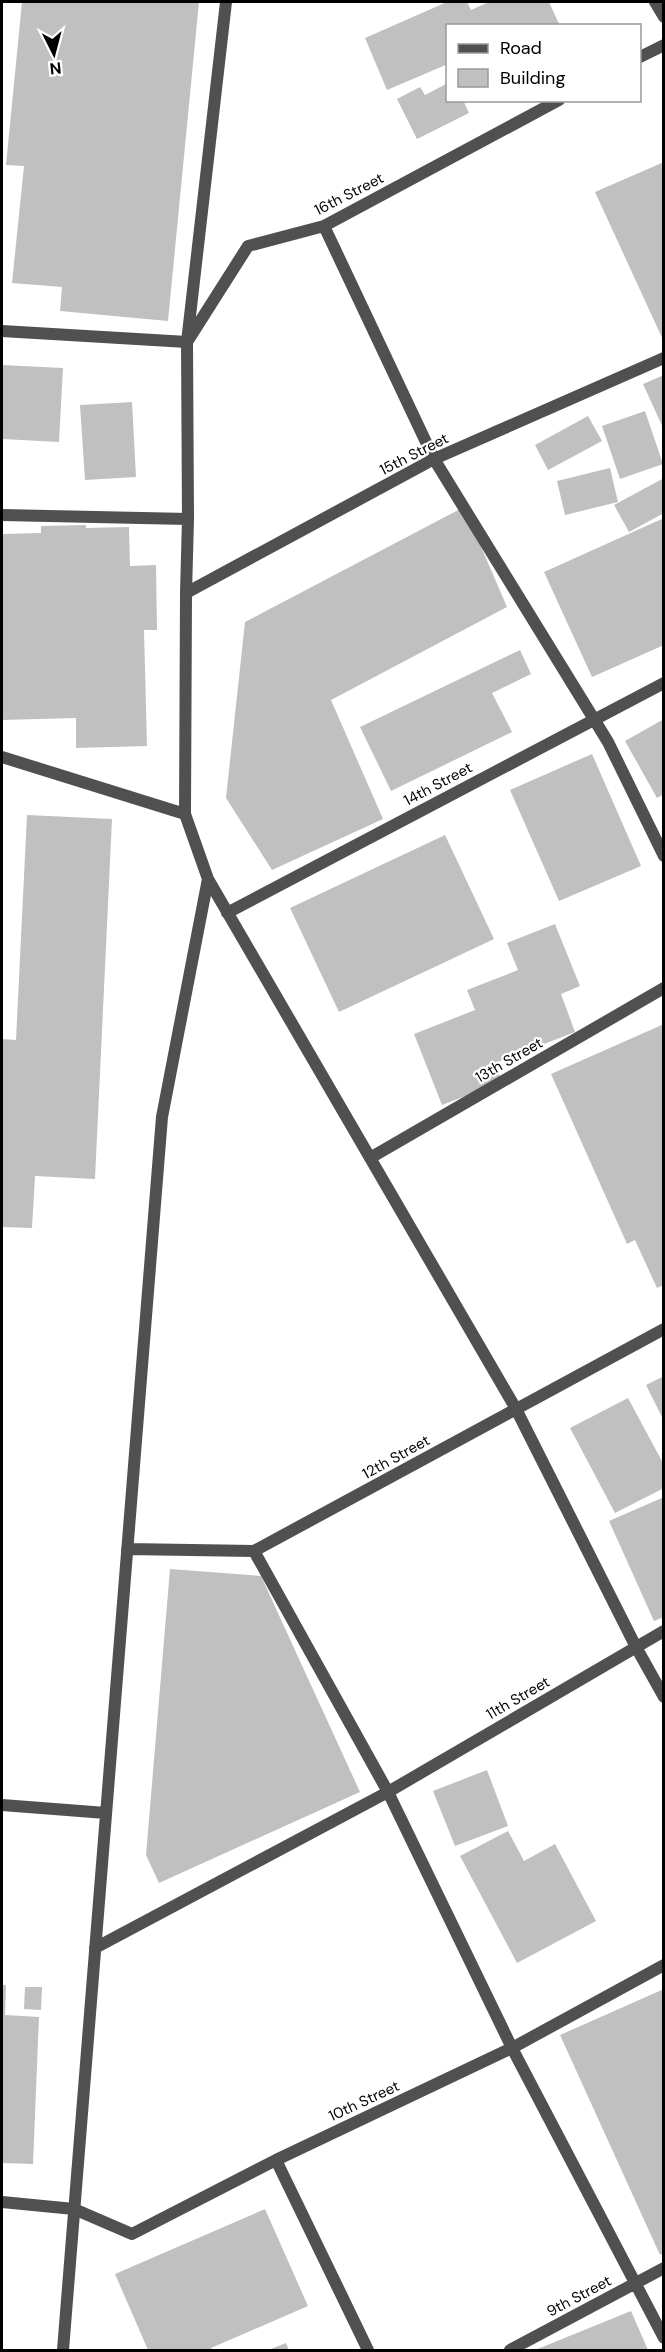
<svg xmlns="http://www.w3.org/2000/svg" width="665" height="2352" viewBox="0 0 665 2352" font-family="'DM Sans',sans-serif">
  <rect width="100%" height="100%" fill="#fff"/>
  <!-- building -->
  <path fill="#c0c0c0" d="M22,2H199L168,321L60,311L62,287L12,283L24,166L6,165Z
    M447,2H467L471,10L489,2H549L560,26H448V64L387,90L365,38Z
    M448,83V100H463L469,113L417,139L397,99L420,87L425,95Z
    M664,162V342L595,192Z
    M2,365L63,368L59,442L2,439Z
    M664,375V430L643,384Z
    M132,402L136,477L85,480L80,405Z
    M645,411L663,464L620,479L602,426Z
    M588,416L602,441L548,470L535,445Z
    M610,468L618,502L565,515L557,481Z
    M664,478V513L629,532L614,505Z
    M464,507L507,607L331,700L383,819L272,870L226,798L245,622Z
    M664,518V645L592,677L544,572Z
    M86,525V528L129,527L130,566L156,565L157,630H144L147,746L76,748V718L2,720V534L41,533V526Z
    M520,650L531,674L492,693L512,732L391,791L360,727Z
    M664,719V794L657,798L625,741Z
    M592,754L641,866L559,901L510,790Z
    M27,815L112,819L95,1179L35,1176L32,1228L2,1227V1039L16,1040Z
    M445,835L494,939L339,1012L290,908Z
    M555,924L580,986L561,994L575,1032L495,1063L502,1082L442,1105L414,1034L475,1010L467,990L518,970L507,943Z
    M664,1024V1285L657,1288L635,1240L627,1244L551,1074Z
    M664,1376V1421L646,1385Z
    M628,1398L664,1465V1488L615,1513L570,1428Z
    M664,1497V1617L654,1621L609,1521Z
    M170,1569L261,1576L360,1792L159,1883L146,1855Z
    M487,1770L508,1826L455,1846L433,1791Z
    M508,1831L524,1861L555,1844L596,1921L517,1963L460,1856Z
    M2,1985H6L5,2015L39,2017L33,2164L2,2163Z
    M25,1987H42L41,2010L24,2009Z
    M664,1989V2253L660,2255L560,2035Z
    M265,2209L308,2306L211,2348L212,2350H148L115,2274Z
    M631,2311L648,2350H535Z
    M286,2343L289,2350H268Z"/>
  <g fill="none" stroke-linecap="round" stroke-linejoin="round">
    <!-- street -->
    <path stroke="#505050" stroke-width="12" d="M655,2L664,17
      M640,57L664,45
      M324,226L434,459L608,742L664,856
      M2,331L187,342L248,246L324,226L559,100
      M2,515L188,519
      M186,593L434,459L664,358
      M2,757L185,814
      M208,879L516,1409L636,1647L664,1697
      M227,913L664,683
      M370,1158L664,988
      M127,1549L254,1551L664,1329
      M254,1551L388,1792L512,2048L664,2338
      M2,1805L106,1813
      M95,1948L388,1792L664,1631
      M276,2160L368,2350
      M2,2202L74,2209L132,2234L276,2160L512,2048L664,1965
      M63,2350L162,1117L208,879L185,814L186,593L188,519L187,342L226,2
      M510,2350L664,2268"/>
  </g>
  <g text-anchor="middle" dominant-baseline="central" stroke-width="4.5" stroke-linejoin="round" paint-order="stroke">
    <!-- street labels -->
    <g font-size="15" fill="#000" stroke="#fff">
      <text transform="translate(349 194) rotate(-27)">16th Street</text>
      <text transform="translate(414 454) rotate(-27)">15th Street</text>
      <text transform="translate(438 784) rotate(-28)">14th Street</text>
      <text transform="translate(509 1060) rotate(-30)">13th Street</text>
      <text transform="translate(396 1457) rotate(-29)">12th Street</text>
      <text transform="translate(518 1698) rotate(-30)">11th Street</text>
      <text transform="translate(364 2101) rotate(-25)">10th Street</text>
      <text transform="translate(579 2296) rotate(-28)">9th Street</text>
    </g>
  </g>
  <!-- border -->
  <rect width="665" height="2352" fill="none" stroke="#000000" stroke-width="6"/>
  <!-- legend -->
  <rect x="446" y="24" width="195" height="78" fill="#ffffff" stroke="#999999" stroke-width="1.5"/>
  <rect x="458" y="44" width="30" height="9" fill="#505050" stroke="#999999" stroke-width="1.5"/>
  <text x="500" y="54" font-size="18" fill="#000000">Road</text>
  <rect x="458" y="69" width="30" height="18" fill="#c0c0c0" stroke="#999999" stroke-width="1.5"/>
  <text x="500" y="84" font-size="18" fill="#000000">Building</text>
  <!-- north arrow -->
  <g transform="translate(54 54) rotate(174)" stroke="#ffffff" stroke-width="4.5" paint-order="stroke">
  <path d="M0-4.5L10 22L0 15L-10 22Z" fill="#000000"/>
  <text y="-9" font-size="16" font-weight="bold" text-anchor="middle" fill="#000000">N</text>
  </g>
</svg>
